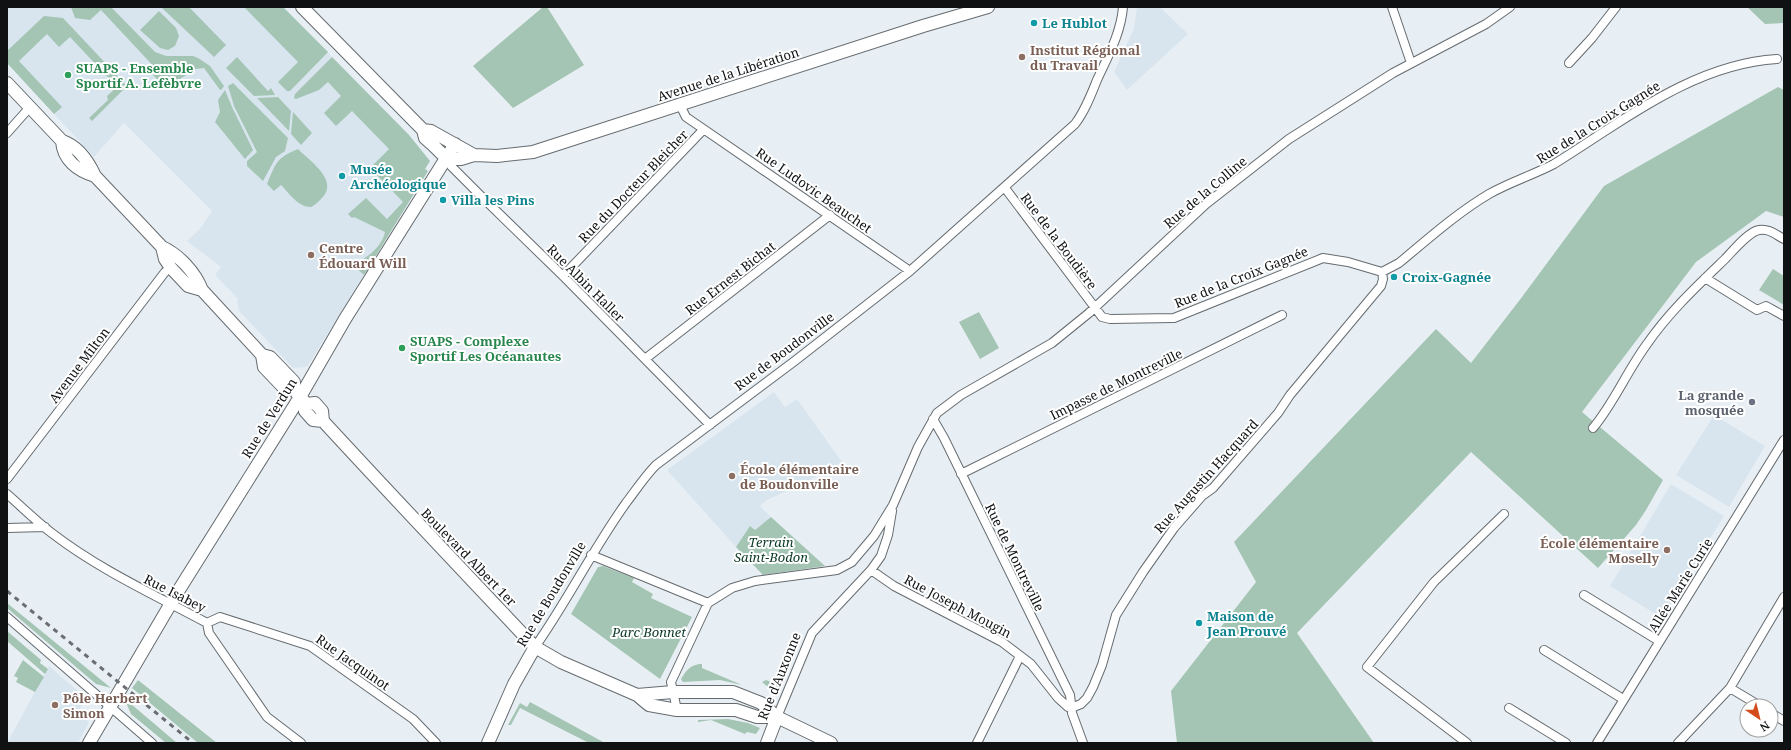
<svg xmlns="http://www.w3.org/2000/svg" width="1791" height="750" viewBox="0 0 1791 750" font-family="'Noto Serif',serif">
  <rect width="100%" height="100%" fill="#e8eff4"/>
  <!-- built -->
  <path fill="#d8e5ef" d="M7,7H283L409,135L430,161L425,169L428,171L307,367L293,368L239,311L237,301L238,299L215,275L221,267L187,241L200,229L212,211L124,123L94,157L7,63Z
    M1137,7H1160L1188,34L1127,90L1114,72L1134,28Z
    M774,392L785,407L797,399L842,462L804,483L767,500L760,506L771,517L755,530L750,526L736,547L667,470Z
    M1714,415L1765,446L1729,507L1676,475Z
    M1671,484L1724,516L1662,618L1610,586Z
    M49,666L86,698L76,715L89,722L78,743H7Z"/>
  <!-- green -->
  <path fill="#a4c5b3" d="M71,7H111L155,52L166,56H193L198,58L210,66L224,86L222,89L220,90L204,68L196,69L175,82L172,78L163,85L153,75L157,70L101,10L90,20L75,18Z
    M163,7H189L226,45L214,57L162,8Z
    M244,7H283L328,52L290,91H287L278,82L298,62Z
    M543,7H547L584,65L513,108L473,66Z
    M1747,7H1784V23L1765,24Z
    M159,11L176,28L179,36L175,46L168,50L160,48L140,30Z
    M44,16L63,18L127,86L92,121L89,118L108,100L107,96L117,87L70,37L59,47L47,34L19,61L62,107L54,114L7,63V51Z
    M237,57L268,91L271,88L275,95L254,96L226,68Z
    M332,57L409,135L430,161L425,169L428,171L364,275L351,263C365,262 383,245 385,232L354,217L352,218L348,214L366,198L387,219L403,202L370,168L389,149L352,111L336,126L324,113L341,96L328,82L319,90L296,99L294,98L295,94Z
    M233,83L288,138L285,151L276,157L263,181L247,166V161L257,152L234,106L228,86Z
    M1778,87L1784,90V217L1766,211L1696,262L1582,412L1663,480L1646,510L1636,525L1598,568L1471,452L1297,633L1374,743H1177L1171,691L1256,582L1234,542L1436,329L1471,363L1522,297L1604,186Z
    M225,90L232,107L253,150L245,159L215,122L220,112L218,100Z
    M278,97L291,111L289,131L257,98Z
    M293,112L312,133L301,145L291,134Z
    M298,149C311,162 340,181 321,199C317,203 315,205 311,207C298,207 289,193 281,185L274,191L267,184C276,163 276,158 298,149Z
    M1773,269L1784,276V305L1759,290Z
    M979,312L999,348L980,359L959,322Z
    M771,517L825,566L763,575L736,547L750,526L755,530Z
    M603,566L634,578L632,582L653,594L651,598L692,617L660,679L571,614L598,567Z
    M7,603L111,688L96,684L7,608Z
    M7,631L41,660L40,663L48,669L45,674L7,641Z
    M23,660L44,677L35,692L16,682L18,678L14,676Z
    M699,664H702V668L742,685L720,680L683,682L681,679C686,671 689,666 699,664Z
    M786,676L778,695L762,682L766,680L771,682Z
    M138,680L217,743H198L132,688Z
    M124,698L177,743H166L131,714Z
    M530,702L605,743H589L520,708L511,725H508L520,703L527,707Z
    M728,719L748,723L760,728L756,734L747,732L745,734L711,720L698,722V720Z"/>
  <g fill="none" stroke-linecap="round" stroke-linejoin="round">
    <defs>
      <path id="street" d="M1392,7L1411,63
        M1569,63L1592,38L1616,7
        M680,105L686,117L910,271
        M7,133L30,107
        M447,157L451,166L482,197L563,276L710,425
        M1005,188L1102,317L1110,319L1174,318L1323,258L1348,262L1382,272L1399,263C1428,239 1457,213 1489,194C1510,182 1533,175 1554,164C1622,122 1693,64 1777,59
        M563,276L703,130
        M1705,278L1757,310L1766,306L1784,316
        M645,359L830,215
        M933,419L944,438L1070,695L1072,713L1083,743
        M1593,428C1614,403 1627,371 1647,344C1669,312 1697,286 1725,259C1733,251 1748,232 1759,230C1769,228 1776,235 1784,239
        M961,474L1282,315
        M7,479L165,272L171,268
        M7,494C22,507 37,522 53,534C100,570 155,595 207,623
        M7,528L45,527
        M591,555L708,603
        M871,570L894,586L1002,642L1031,664L1058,698L1068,707L1071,708
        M1584,595L1659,641
        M7,617L152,743
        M207,623L220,617L310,646L413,719L436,743
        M207,623L209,633L267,717L301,743
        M535,647C568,600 593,549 626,503C636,490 645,476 656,465L796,360L910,271L1075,124C1085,111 1091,95 1097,80C1108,56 1121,33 1123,7
        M1544,650L1623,699
        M1730,688L1760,706
        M1071,708L1081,704L1087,698L1093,687L1102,665L1116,615L1143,572L1174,528L1202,496L1213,488L1278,413L1290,395L1381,286L1383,279L1382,272
        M1509,708L1566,743
        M677,710L671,682L708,603L732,588L755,581L837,570L852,562L874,536L893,505L918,447L937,413L961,395L1052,343L1089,313L1206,204L1289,139L1393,73L1486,24L1510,7
        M1771,713L1784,721
        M777,717L812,633L871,570L881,556L888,535L892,511
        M977,743L1020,656
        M1467,743L1367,667L1434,582L1504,514
        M1597,743L1784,440
        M1678,743L1730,688L1784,597"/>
      <path id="secondary" d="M302,7L423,130L425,138L434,146L442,154L452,159H461L474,155L497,156L533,152L923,26L988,7
        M7,83L62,141C78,146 88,161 95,176L162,247C179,255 195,272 202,290L262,355L264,367L285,389L294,390L304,401
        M423,130L431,131L474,155
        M62,141C63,160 78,171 95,176
        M162,247L165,259L171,268L188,286L202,290
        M262,355L270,357L294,382V390
        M307,404L315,403L322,411L323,421C393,497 464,572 535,647L561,662L637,695L649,705L677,710H736L757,717H777
        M307,404L305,411L313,420L323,421
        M637,695L673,692H733L761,703L777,717L831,743
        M89,743L177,593L300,397L345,319L455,144
        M488,743L514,684L535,647
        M767,743L777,717"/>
    </defs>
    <!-- street casing -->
    <use href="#street" stroke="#656b6f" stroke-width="10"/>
    <!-- secondary casing -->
    <use href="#secondary" stroke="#656b6f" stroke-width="14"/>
    <!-- street -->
    <use href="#street" stroke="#fff" stroke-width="8"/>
    <!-- secondary -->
    <use href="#secondary" stroke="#fff" stroke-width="12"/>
    <!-- rail -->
    <path stroke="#6a6e72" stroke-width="3" stroke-dasharray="5 5" stroke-linecap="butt" d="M7,591L193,743"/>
  </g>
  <!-- markers -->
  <g fill="#0f9aa8" stroke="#fff" stroke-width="1.5">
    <circle cx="1034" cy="23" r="4"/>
    <circle cx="342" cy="176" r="4"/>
    <circle cx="443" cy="200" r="4"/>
    <circle cx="1394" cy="277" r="4"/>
    <circle cx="1199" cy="623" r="4"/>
  </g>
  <g fill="#8d6e63" stroke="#fff" stroke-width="1.5">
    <circle cx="1022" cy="57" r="4"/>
    <circle cx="311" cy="255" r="4"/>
    <circle cx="732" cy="476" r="4"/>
    <circle cx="1667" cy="550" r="4"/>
    <circle cx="55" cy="705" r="4"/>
  </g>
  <g fill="#2e9e5b" stroke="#fff" stroke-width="1.5">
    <circle cx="68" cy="75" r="4"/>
    <circle cx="402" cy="348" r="4"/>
  </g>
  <circle fill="#6b7280" stroke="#fff" stroke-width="1.5" cx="1752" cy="402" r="4"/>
  <g text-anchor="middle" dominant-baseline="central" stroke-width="4" stroke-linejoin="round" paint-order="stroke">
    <!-- culture labels -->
    <g font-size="13" font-weight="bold" fill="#0d838f" stroke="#fff" text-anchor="start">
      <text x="1042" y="23">Le Hublot</text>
      <text x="350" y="169">Musée<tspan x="350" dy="15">Archéologique</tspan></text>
      <text x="451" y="200">Villa les Pins</text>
      <text x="1402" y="277">Croix-Gagnée</text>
      <text x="1207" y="616">Maison de<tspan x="1207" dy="15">Jean Prouvé</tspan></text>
    </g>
    <!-- education labels -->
    <g font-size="13" font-weight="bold" fill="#785e54" stroke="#fff" text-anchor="start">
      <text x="1030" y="50">Institut Régional<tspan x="1030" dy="15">du Travail</tspan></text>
      <text x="319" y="248">Centre<tspan x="319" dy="15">Édouard Will</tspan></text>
      <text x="740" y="469">École élémentaire<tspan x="740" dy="15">de Boudonville</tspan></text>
      <text x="1659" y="543" text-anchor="end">École élémentaire<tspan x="1659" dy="15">Moselly</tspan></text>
      <text x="63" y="698">Pôle Herbert<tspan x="63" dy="15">Simon</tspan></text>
    </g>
    <!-- leisure labels -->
    <g font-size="13" font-weight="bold" fill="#27864d" stroke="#fff" text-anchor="start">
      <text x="76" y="68">SUAPS - Ensemble<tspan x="76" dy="15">Sportif A. Lefèbvre</tspan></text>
      <text x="410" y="341">SUAPS - Complexe<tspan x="410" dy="15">Sportif Les Océanautes</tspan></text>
    </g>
    <!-- street labels -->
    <g font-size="13" fill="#0f1113" stroke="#fff">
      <text transform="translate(728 74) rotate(-18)">Avenue de la Libération</text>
      <text transform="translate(1598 122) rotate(-32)">Rue de la Croix Gagnée</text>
      <text transform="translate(633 186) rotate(-46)">Rue du Docteur Bleicher</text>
      <text transform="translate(814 190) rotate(35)">Rue Ludovic Beauchet</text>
      <text transform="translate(1205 192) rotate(-40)">Rue de la Colline</text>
      <text transform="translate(1059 241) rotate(53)">Rue de la Boudière</text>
      <text transform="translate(1241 277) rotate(-22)">Rue de la Croix Gagnée</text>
      <text transform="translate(730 278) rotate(-38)">Rue Ernest Bichat</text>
      <text transform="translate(586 283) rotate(45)">Rue Albin Haller</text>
      <text transform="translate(784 351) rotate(-37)">Rue de Boudonville</text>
      <text transform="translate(79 365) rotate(-53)">Avenue Milton</text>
      <text transform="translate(1116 384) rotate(-26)">Impasse de Montreville</text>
      <text transform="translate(269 418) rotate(-58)">Rue de Verdun</text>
      <text transform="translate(1206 476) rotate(-48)">Rue Augustin Hacquard</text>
      <text transform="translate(469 557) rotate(46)">Boulevard Albert 1er</text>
      <text transform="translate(1015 557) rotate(64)">Rue de Montreville</text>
      <text transform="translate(1680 585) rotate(-58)">Allée Marie Curie</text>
      <text transform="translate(175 593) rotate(27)">Rue Isabey</text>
      <text transform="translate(551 594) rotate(-59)">Rue de Boudonville</text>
      <text transform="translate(958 606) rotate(28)">Rue Joseph Mougin</text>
      <text transform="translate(353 662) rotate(35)">Rue Jacquinot</text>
      <text transform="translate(779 676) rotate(-68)">Rue d'Auxonne</text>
    </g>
    <!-- worship labels -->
    <g font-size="13" font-weight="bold" fill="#5b616d" stroke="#fff" text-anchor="end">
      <text x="1744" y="395">La grande<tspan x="1744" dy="15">mosquée</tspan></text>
    </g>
    <!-- park labels -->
    <g font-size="13" font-style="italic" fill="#0b3925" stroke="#fff">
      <text x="771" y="542">Terrain<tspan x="771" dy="15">Saint-Bodon</tspan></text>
      <text x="649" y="632">Parc Bonnet</text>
    </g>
  </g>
  <!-- border -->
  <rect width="1791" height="750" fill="none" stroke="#0f1113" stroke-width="16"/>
  <!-- north arrow -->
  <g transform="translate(1759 718) rotate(145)"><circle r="19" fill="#ffffff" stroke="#9fa0a1"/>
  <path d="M0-3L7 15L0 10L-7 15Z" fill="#d34c1c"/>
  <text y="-6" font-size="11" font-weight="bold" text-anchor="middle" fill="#0f1113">N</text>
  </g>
</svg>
